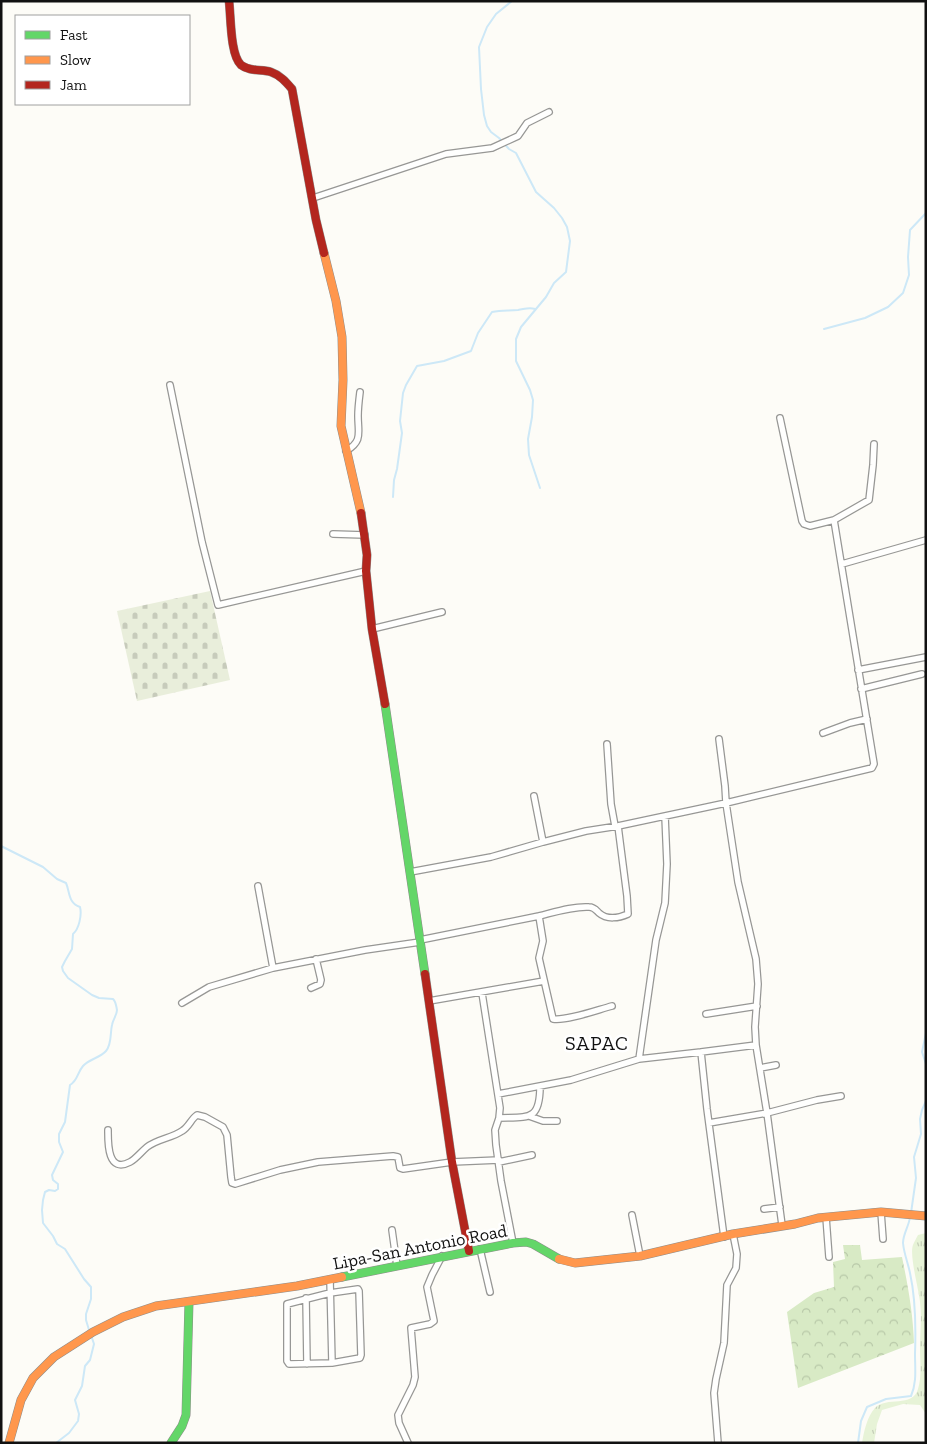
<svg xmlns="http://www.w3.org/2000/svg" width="927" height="1444" viewBox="0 0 927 1444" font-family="'Zilla Slab',serif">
  <defs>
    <pattern id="grass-tufts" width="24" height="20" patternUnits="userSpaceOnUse" patternTransform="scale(1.25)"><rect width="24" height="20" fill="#e7f3d7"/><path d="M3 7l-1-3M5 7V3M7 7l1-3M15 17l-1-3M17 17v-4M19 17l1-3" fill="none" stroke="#c5cfb8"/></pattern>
    <pattern id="forest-crowns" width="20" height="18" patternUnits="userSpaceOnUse" patternTransform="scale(1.25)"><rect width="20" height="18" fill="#d8eac5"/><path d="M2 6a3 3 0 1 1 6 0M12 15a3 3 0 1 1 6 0" fill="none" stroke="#b8c8a8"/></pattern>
    <pattern id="cemetery-stones" width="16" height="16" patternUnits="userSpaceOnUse" patternTransform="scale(1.25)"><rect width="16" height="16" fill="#e9eedb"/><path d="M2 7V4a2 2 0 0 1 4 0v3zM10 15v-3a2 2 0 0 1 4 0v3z" fill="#c7cbbb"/></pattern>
  </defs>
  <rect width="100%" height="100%" fill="#fdfcf7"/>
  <!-- grass -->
  <path fill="url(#grass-tufts)" d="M926,1233V1414L920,1405L903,1404L882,1410L877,1424L874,1443H862C864,1431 867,1417 875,1408C886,1396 913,1408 918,1389C922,1376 920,1361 920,1348C920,1332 922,1317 920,1302C919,1290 909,1255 913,1245C914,1242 916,1239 918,1235Z"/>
  <!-- forest -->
  <path fill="url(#forest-crowns)" d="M843,1245H860L862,1260L902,1257C908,1286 913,1313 914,1343L798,1388L787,1312L814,1293L834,1287L833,1262L845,1259Z"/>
  <!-- cemetery -->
  <path fill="url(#cemetery-stones)" d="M210,591L230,680L137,701L117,611Z"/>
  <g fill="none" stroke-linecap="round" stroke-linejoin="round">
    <!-- stream -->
    <path stroke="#cde8f7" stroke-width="2" d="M512,1L496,14L487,27L479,47L481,89L484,115L487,126L491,132L499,138L509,149L516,153L536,192L554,208L562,218L567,227L570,241L566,272L554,283L546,297L521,327L516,339V361L530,390L533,400L532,417L528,439L529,455L540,488
      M824,329L865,318L888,307L903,293L909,275L908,257L910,230L926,213
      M393,497L394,480L397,469L402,433L400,421L403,393L406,385L417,366L444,361L471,351L478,333L492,312C502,310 509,311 518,310C525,309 529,307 535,309
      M1,846L43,867L57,879L66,883C70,892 68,903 80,907C82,915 79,929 73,934L72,949L65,961L62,967L63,971L68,978L92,995L99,998L113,999C116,1002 116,1005 117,1010C117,1015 113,1019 112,1025C110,1033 112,1044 106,1051C100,1058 89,1059 83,1066C77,1073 78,1080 70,1085L65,1122L59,1134V1142L63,1152L52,1175L53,1180L58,1184V1189L55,1191L49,1190L45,1192L43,1200L42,1210L43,1223L53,1236L57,1244L65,1249L84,1279L91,1287V1299L86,1314V1320L89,1330
      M926,1033L922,1052L926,1064
      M911,1213L916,1178L914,1157L921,1134L920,1119L922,1110L926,1101
      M56,1443L69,1433L78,1421L79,1414L75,1400L82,1386L85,1366L90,1360L94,1344L91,1335
      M858,1443L861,1421L867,1407L886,1399L911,1396C917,1382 915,1369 915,1354C916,1327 916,1300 910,1273C908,1263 904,1254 903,1243C903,1234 909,1226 910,1217"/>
    <defs>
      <path id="street" d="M313,198L446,154L492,148L518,136L527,123L549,112
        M170,385L202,542L218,605L366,571
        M780,418L802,521L804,524L810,526L834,520L869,500L873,465L874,444
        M346,451C363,441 358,433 358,416C358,408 359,400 360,392
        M333,534L365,535
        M842,564L926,540
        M372,629L442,612
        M858,670L926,657
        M861,689L922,674
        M823,733L850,723L867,719
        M719,739L725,786L726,803L738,882L756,959L758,984L755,1027L756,1045L767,1113L782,1225
        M607,744L611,804L615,826
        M534,796L543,842
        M410,872L491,857L543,842L586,831L618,826L726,803L872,768L874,764L834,520
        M258,886L273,968
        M539,916C555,912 573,906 589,907C594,907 596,910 599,913C607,920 619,918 628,914L627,896L618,826
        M420,940L539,916L543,941L539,958L553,1019C567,1021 597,1010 612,1006
        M311,988L320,984L321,980L316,959
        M482,993L500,1108L499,1118L495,1130L496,1145L501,1181L513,1243
        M429,1001L544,981
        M182,1003L209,987L273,968L365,950L420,942
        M706,1014L757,1006
        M701,1052L756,1045
        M639,1059L656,940L665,903L667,864L665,816
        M760,1068L776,1065
        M498,1094L571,1080L639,1059L701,1052L707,1109L724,1237
        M529,1116L543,1121H557
        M499,1118C529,1117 540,1121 540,1086
        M709,1123L767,1113L817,1100L841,1096
        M108,1130C108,1142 107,1174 130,1162C136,1159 141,1152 147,1147C157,1139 172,1138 182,1131C189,1127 191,1119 197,1115L205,1117L223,1127L227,1135L231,1177L232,1183L235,1184L280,1170L318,1162L393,1156L398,1157L400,1168L403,1169L452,1162L499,1160
        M499,1162L532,1155
        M764,1209L780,1207
        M881,1212L883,1239
        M632,1215L640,1256
        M826,1217L829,1257
        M392,1230L397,1266
        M480,1249L490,1292
        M330,1280L332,1363L360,1358L361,1355L359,1291L358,1289L330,1293L287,1304V1361L289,1364L332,1363
        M306,1298L307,1364
        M408,1443L399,1423L398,1415L413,1385L415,1377L411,1328L430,1324L434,1321L427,1287L432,1275L442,1256
        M718,1443L714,1393L716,1379L724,1343L727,1285L736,1268L737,1254L733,1234"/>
      <path id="fast" d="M385,704L425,974
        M342,1277L513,1243L526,1242L533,1244L559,1259
        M171,1443L182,1426L186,1415L189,1302"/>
      <path id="slow" d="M324,253L336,301L342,337L343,380L341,426L361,513
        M559,1259L575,1263L640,1256L733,1234L795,1224L818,1218L881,1212L926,1216
        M9,1443L21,1400L33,1378L54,1357L93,1332L123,1317L156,1306L297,1286L342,1277"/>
      <path id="jam" d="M229,1C231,16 230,55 241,65C250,72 262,69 271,72C280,75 286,82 292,89L316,220L324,253
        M361,513L367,555L366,571L372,629L385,704
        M425,974L452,1162L469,1251"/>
    </defs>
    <!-- street casing -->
    <use href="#street" stroke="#979795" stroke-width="8"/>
    <!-- fast casing -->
    <use href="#fast" stroke="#8e8d8b" stroke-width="9"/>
    <!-- slow casing -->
    <use href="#slow" stroke="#8e8d8b" stroke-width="9"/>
    <!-- jam casing -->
    <use href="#jam" stroke="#8e8d8b" stroke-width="9"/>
    <!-- street -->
    <use href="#street" stroke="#fffffe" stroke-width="5.5"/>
    <!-- fast -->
    <use href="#fast" stroke="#63d668" stroke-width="8"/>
    <!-- slow -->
    <use href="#slow" stroke="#ff974d" stroke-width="8"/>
    <!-- jam -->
    <use href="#jam" stroke="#b3261e" stroke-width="8"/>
  </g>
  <g text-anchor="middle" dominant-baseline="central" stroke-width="5" stroke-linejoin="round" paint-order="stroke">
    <!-- street labels -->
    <g font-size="18" fill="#111" stroke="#fff">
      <text transform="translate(420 1247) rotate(-11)">Lipa-San Antonio Road</text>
    </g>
    <!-- quarter labels -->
    <g font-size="20" letter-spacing="1" fill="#111" stroke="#fff">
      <text x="597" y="1043">SAPAC</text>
    </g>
  </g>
  <!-- border -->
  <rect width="927" height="1444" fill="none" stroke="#111111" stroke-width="5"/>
  <!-- legend -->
  <rect x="15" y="15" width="175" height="90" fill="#ffffff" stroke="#a0a0a0"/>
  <rect x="25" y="31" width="25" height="8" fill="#63d668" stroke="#a0a0a0"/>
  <text x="60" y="40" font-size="15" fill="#111111">Fast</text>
  <rect x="25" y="56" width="25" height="8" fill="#ff974d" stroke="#a0a0a0"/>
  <text x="60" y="65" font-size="15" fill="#111111">Slow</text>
  <rect x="25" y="81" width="25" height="8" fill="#b3261e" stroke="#a0a0a0"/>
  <text x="60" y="90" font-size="15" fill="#111111">Jam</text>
</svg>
